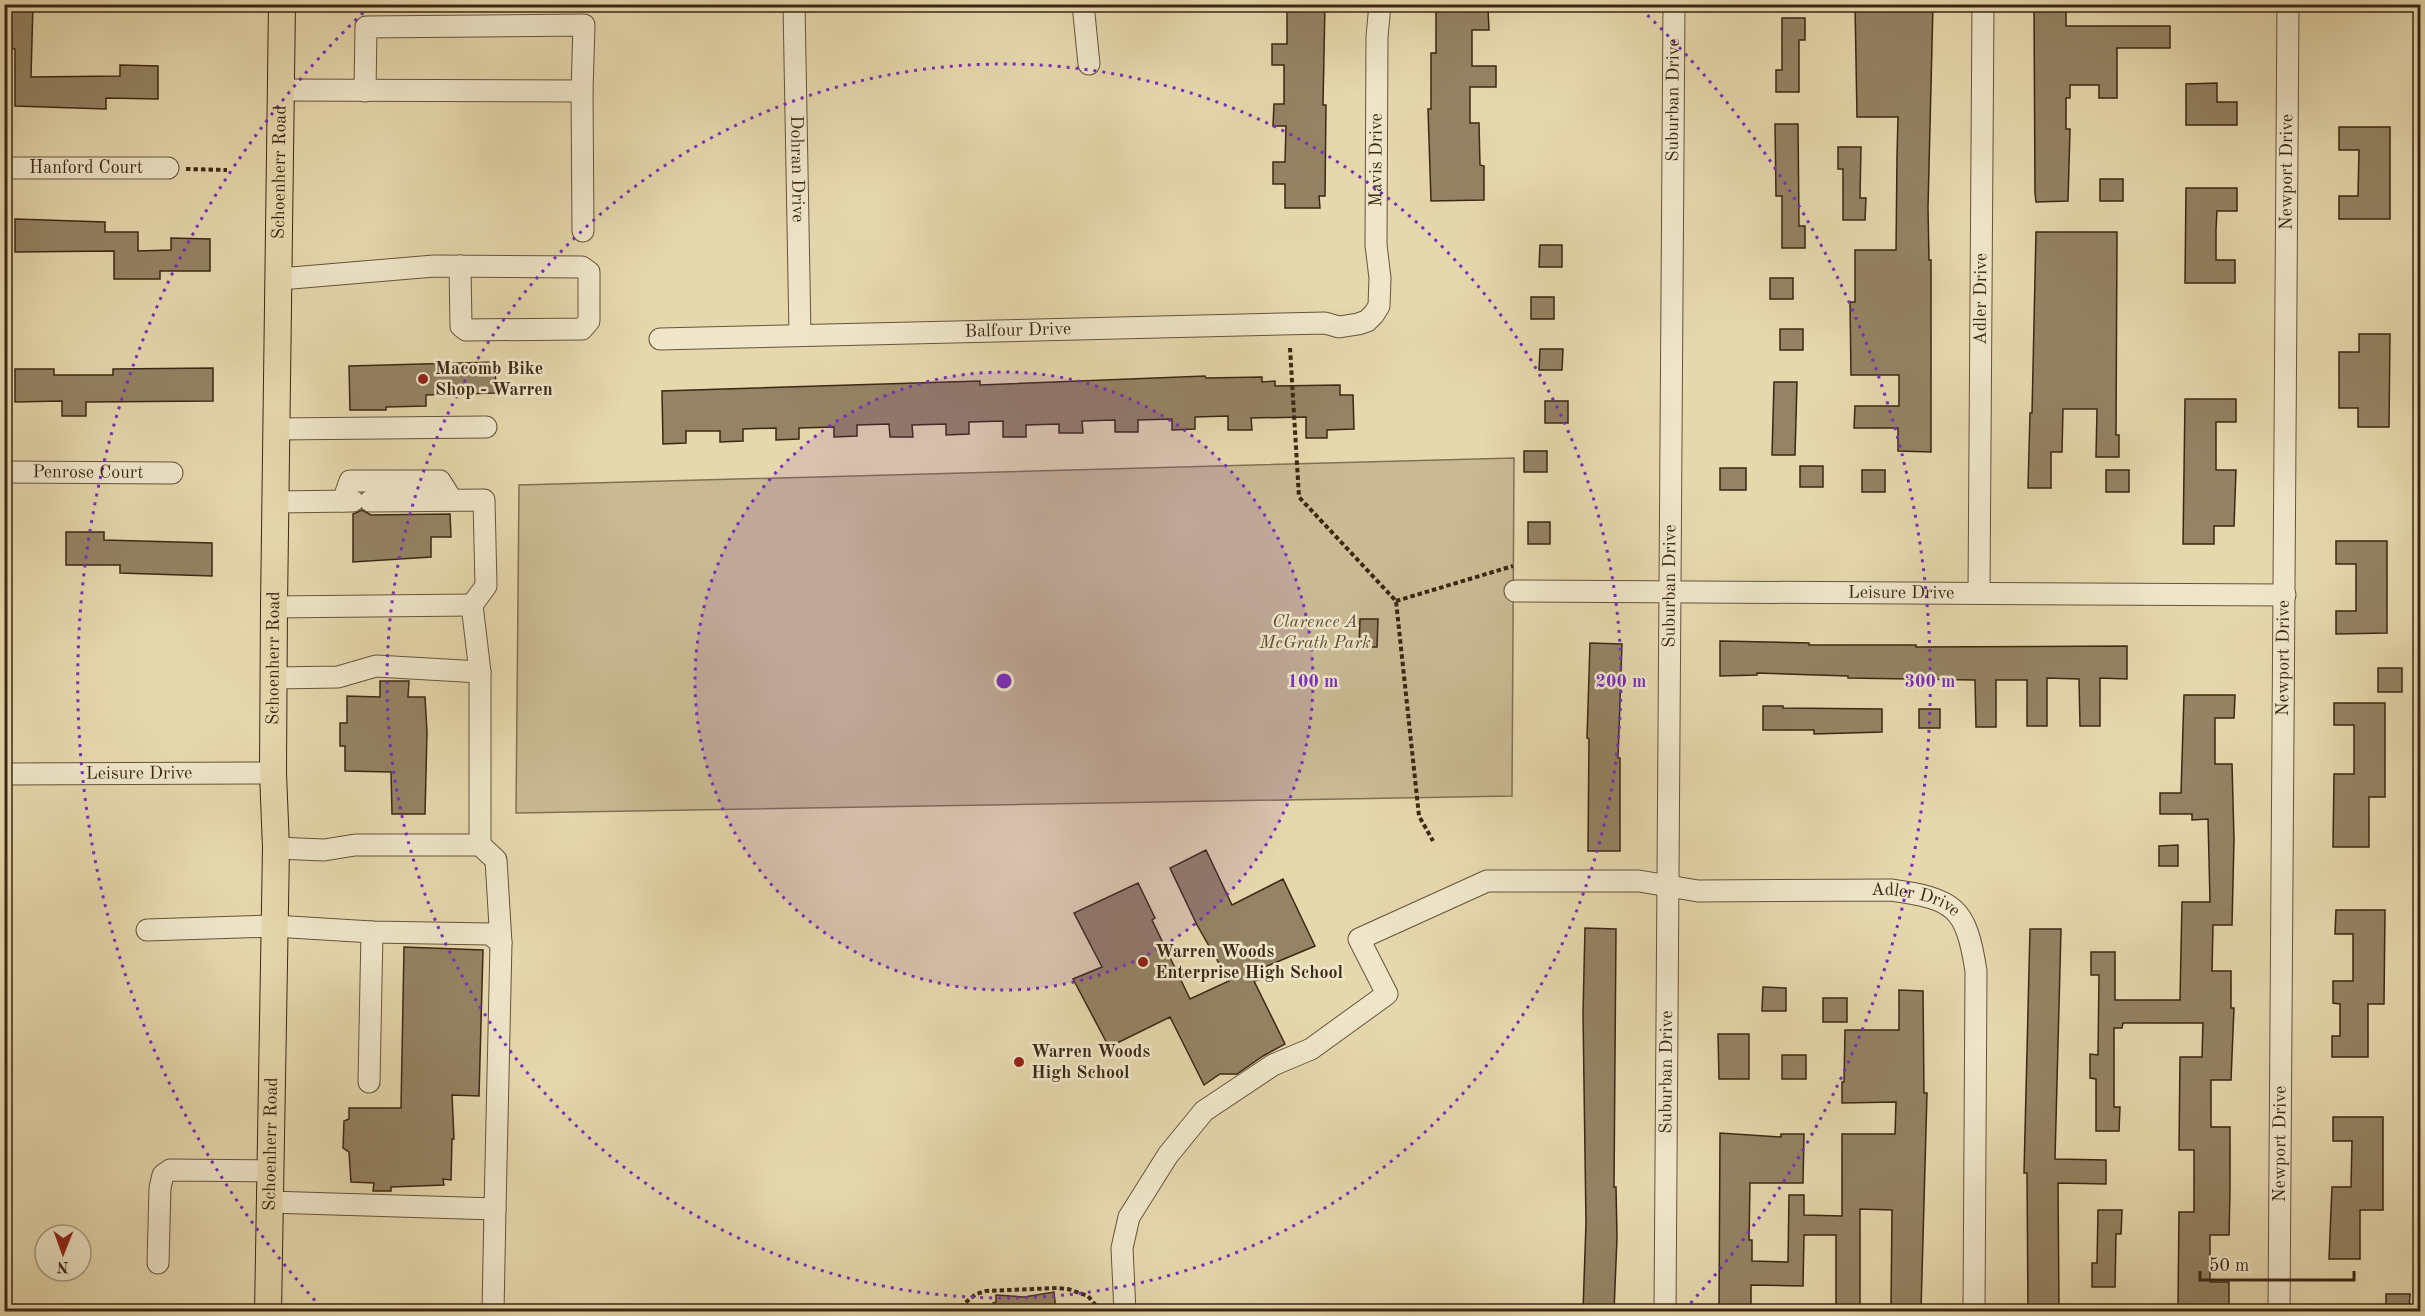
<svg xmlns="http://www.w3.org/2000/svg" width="2425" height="1316" viewBox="0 0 2425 1316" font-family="'Old Standard TT',serif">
  <rect width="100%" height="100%" fill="#e6d8ad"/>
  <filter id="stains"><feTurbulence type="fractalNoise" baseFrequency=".00333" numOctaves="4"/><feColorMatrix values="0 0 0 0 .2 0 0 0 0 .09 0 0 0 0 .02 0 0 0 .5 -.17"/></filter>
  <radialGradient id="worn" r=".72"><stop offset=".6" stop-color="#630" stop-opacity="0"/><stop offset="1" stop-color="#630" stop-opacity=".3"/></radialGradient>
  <!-- green -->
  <path fill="#c9ba93" stroke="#827054" stroke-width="1.5" d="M1514,458L1512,796L516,813L519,485Z"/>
  <!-- building -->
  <path fill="#948364" stroke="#3c2715" stroke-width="1.5" d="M7,4H33L31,77L120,76V65L158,66V99L106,98V109L15,106V49H7Z
    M1287,4H1325L1323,105H1326L1325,196H1319L1320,208H1285V184H1273V162H1285L1286,126H1273L1274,104H1284V65H1272V44H1287Z
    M1436,4H1476V9H1488L1489,30H1472V66H1496V87H1470V123H1479L1480,165L1484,166V200L1431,201L1428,109H1431V53H1436Z
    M1855,4H1933L1928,208L1929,260H1931V452L1898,451V428H1854L1855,406H1899V375H1851L1850,302H1855V250H1896L1897,156L1898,117H1857Z
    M2034,4H2066V26H2170V48H2117V98H2099V85H2070V98H2066V129H2070L2068,201L2036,202L2035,193Z
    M1782,18H1805V40H1799V92H1776V70H1782Z
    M2217,83V102H2237V125H2186V84Z
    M1775,124H1798L1799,226H1805V248H1782V196H1776Z
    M2339,127H2390V219H2339V196H2358L2359,150H2339Z
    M1838,147H1861L1860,198H1866L1865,220H1843V169H1838Z
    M2100,179H2123V201H2100Z
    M2186,188H2237V211H2217L2216,229V260H2235V283H2185Z
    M15,219L105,222V232H138V251L171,250V238L210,239V271H160V279H114V251L15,252Z
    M2036,232H2117L2116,435H2119V457H2096L2097,409H2063L2062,452H2051V488H2028L2030,413H2032Z
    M1540,245H1562V267H1539Z
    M1770,278H1793V299H1770Z
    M1531,297H1554V319H1531Z
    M1780,329H1803V350H1780Z
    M2359,334H2390L2389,427H2358V408H2339V352H2359Z
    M1540,349H1563L1562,370H1539Z
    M495,362L496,393L426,395V406L386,407V410H350L349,366Z
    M213,368V401L86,402V416H62V401L15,402V369H54V375H113V369Z
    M1205,376L1206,378L1262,377V382L1275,381V386L1340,385V395H1353L1354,429L1327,430V438H1306V417L1251,418L1252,430H1228V416L1195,417V429L1172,430V419L1138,420V432H1115V420L1082,421L1083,433H1059V424L1026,425V437H1003V421L969,422V434L946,435V424L912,425L913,437H890L889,424L857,425V436L834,437V427L799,428V439L776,440V428L743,429V441L720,442V431H686V443L663,444L662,391L980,381V385Z
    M1774,382H1797L1795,455H1772Z
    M2185,399H2236V422H2216V470H2236L2234,526H2214V544H2183Z
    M1545,401H1568V423H1545Z
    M1524,451H1547V472H1524Z
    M1800,466H1823V487H1800Z
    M1720,468H1746V490H1720Z
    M1862,470H1885V492H1862Z
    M2106,470H2129V492H2106Z
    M362,510L371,515L450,514L451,537H431V557L353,562V514Z
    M1528,522H1550V544H1528Z
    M66,532H104V540L212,543V576L120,573V565H66Z
    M2336,541H2387V633L2336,634V611H2356V564H2336Z
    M1360,619H1378L1377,647H1359Z
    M1720,641L1809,643V645H1916V647L2127,646V679L2100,678V726H2080L2079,679L2047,678V726H2027V680H1996V727H1976L1975,680L1848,678V676L1757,673V675L1720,676Z
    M1590,643L1622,644L1618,758H1620V851H1588L1589,739L1587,738Z
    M2378,668H2402V692H2378Z
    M380,681H409L408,697H425L427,732L425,814H392L391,772L345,771V746H340V723H347V696L380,697Z
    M2184,695H2235L2234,718H2215V764H2232L2234,839L2232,925H2213L2212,971H2231V1008H2234L2231,1080H2211V1127H2230V1191L2229,1235H2210V1282H2229V1305H2178L2179,1212H2194V1150H2179L2180,1057H2202L2203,1023H2123L2122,1028H2114V1107H2120L2119,1131H2096V1079L2090,1078V1054L2098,1055L2099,975H2091V952H2115V1000H2180L2182,902H2210L2208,819L2192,820V814H2160V793H2181Z
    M2334,703H2385V797H2369V847H2333L2334,774H2354V725H2334Z
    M1763,706H1783V708L1882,709V732L1814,734V730H1763Z
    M1919,709H1940V728H1919Z
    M2178,845V866H2159V846Z
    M1206,850L1232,905L1283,879L1315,946L1260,969L1267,978L1254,981L1285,1044L1263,1056L1237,1074H1220L1204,1085L1170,1017L1109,1047L1073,979L1102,967L1074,913L1138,883L1155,918L1152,920L1190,999L1229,981L1197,925L1170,868Z
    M2336,910H2385L2384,1004H2368V1057H2332V1036H2340V1004L2333,1003V981H2353V934H2335Z
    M1585,928L1616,929L1614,1187H1616L1617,1238L1614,1311H1583L1586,1223L1583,1014Z
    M2030,929H2061L2055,1159L2106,1160V1184L2058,1183L2059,1311H2028L2027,1173H2024Z
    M404,947L483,950L479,1096L452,1095L454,1139H452L451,1180L443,1179L444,1185L391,1187V1191H373L374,1183L351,1182L349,1152L343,1148L344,1121L349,1119V1108H401Z
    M1763,987L1786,988V1011H1762Z
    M1899,990L1923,991L1924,1093H1927L1921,1311H1891L1892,1210L1860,1209V1311H1836V1235H1804L1803,1286L1751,1285V1311H1719L1720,1133L1781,1137V1134H1804L1803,1183H1750L1749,1240H1752V1261L1788,1262L1789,1195H1804V1215L1842,1216V1134H1895L1896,1102L1842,1103V1082H1844L1845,1030H1899Z
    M1823,998H1847V1022H1823Z
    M1718,1034H1749V1079H1719Z
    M1782,1055H1806V1079H1782Z
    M2333,1117H2383V1210H2360V1259H2329L2332,1187H2351L2352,1141H2333Z
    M2098,1210H2122L2121,1234H2116L2115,1287H2092V1263H2097Z
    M1054,1292L1056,1311H994L993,1303L996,1302V1295L1024,1297Z
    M2386,1294H2410L2409,1311H2386Z"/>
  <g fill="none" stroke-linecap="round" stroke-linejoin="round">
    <defs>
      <g id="minor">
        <path id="s1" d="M794,4L800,335"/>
        <path d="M1083,4L1089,64"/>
        <path d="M281,90L582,91L583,231"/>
        <path d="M365,91L366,27L584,25L582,91"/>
        <path id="s2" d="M4,168H168"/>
        <path d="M280,279L434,266L582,267L589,272V321L582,329L466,330L461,326L460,266"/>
        <path id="s3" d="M660,339L1325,323L1339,327L1358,324L1367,321L1374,314L1379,306L1380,278L1376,245L1377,37L1380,4"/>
        <path d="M277,429L486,427"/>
        <path id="s4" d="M4,472L172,473"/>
        <path d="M343,501L350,481H440L452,500"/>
        <path d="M370,501L484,500L486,586L472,605L480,672"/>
        <path d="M276,502L353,501"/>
        <path id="s5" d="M1515,591L2285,595"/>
        <path id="s6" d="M1979,593L1983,4"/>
        <path d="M274,607L472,605"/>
        <path d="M275,678L338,677L376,666L480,672V845H355L324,850L276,848"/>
        <path id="s7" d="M4,774L273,773"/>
        <path d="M480,845L496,860L501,943"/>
        <path d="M147,930L274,926L372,932L490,934L501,943L495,1209L269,1202"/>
        <path d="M369,1082L372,932"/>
        <path d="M158,1263L160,1188L163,1175L170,1170L270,1171"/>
        <path d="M493,1312L495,1209"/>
        <path id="s8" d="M1125,1312L1122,1248L1129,1217L1168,1155L1204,1111L1273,1065L1311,1049L1387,994L1359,939L1487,881H1639L1698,891L1891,890C1955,899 1966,907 1976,971L1974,1312"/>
        <path id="s9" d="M1665,1312L1674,4"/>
        <path id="s10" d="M2279,1312L2288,4"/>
      </g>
      <g id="major">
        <path id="s11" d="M268,1312L276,848L273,773L274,607L282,4"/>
      </g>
    </defs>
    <!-- minor casing -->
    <use href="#minor" stroke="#66533b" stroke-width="23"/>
    <!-- major casing -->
    <use href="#major" stroke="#3c2715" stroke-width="28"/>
    <!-- path -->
    <path stroke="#3c2715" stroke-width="4" stroke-dasharray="4.5 3" stroke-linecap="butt" d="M186,169L227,170
      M1290,348L1299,497L1396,601L1419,816L1433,841
      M1396,601L1513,566
      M954,1312L976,1294L986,1291L1057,1288L1068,1289L1088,1296L1101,1312"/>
    <!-- minor -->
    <use href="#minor" stroke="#efe6ca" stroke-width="21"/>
    <!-- major -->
    <use href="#major" stroke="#e6d8ad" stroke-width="26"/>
  </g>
  <!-- distance rings -->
  <circle cx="1004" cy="681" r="309" fill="#7b2cbf" fill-opacity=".12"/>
  <g fill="none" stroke="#7b2cbf" stroke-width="3" stroke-dasharray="3 6">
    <circle cx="1004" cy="681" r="309"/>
    <circle cx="1004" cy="681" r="617"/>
    <path d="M321 1307A926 926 0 0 1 367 9M1641 9A926 926 0 0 1 1687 1307"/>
  </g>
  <!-- markers -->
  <g fill="#8f2418" stroke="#efe6ca" stroke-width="2">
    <circle cx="423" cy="379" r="6"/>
    <circle cx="1143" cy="962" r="6"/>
    <circle cx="1019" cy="1062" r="6"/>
  </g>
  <g text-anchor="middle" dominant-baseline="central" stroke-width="5" stroke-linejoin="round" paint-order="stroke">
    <!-- street labels -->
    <g font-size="18" fill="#3c2715" stroke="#efe6ca">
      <text stroke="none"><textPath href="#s9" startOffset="1212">Suburban Drive</textPath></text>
      <text stroke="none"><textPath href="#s3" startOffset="874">Mavis Drive</textPath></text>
      <text stroke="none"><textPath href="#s2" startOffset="82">Hanford Court</textPath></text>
      <text stroke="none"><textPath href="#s1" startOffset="165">Dohran Drive</textPath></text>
      <text stroke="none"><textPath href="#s11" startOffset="1140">Schoenherr Road</textPath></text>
      <text stroke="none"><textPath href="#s10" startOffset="1140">Newport Drive</textPath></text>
      <text stroke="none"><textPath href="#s6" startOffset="294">Adler Drive</textPath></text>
      <text stroke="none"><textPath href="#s3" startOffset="358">Balfour Drive</textPath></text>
      <text stroke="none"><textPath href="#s4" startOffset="84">Penrose Court</textPath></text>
      <text stroke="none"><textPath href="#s9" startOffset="726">Suburban Drive</textPath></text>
      <text stroke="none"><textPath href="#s5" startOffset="386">Leisure Drive</textPath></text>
      <text stroke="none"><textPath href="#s11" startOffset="654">Schoenherr Road</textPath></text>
      <text stroke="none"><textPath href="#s10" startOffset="654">Newport Drive</textPath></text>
      <text stroke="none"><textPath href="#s7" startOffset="135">Leisure Drive</textPath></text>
      <text stroke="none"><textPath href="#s8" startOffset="1077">Adler Drive</textPath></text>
      <text stroke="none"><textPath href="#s9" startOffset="240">Suburban Drive</textPath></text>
      <text stroke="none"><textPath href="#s11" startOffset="168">Schoenherr Road</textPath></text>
      <text stroke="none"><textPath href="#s10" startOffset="168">Newport Drive</textPath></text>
    </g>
    <!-- poi labels -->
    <g font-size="18" font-weight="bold" fill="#3c2715" stroke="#efe6ca" text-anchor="start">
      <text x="435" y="369">Macomb Bike<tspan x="435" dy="21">Shop - Warren</tspan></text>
      <text x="1155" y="952">Warren Woods<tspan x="1155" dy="21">Enterprise High School</tspan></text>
      <text x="1031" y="1052">Warren Woods<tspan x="1031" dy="21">High School</tspan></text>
    </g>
    <!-- park labels -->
    <g font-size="18" font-style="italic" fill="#5f4c34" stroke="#efe6ca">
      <text x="1315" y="622">Clarence A<tspan x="1315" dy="21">McGrath Park</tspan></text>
    </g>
  </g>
  <circle cx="1004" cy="681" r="9" fill="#7b2cbf" stroke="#efe6ca" stroke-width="3"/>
  <g font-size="18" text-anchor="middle" font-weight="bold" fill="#7b2cbf" stroke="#efe6ca" stroke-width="5" stroke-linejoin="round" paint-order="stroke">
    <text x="1313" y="687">100 m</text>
    <text x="1621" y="687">200 m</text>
    <text x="1930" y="687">300 m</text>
  </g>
  <!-- margin -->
  <rect width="2425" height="1316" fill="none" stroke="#e6d8ad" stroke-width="24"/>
  <rect x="6" y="6" width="2413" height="1304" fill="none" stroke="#3c2715" stroke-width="3"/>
  <rect x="12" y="12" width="2401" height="1292" fill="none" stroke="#3c2715" stroke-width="1.5"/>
  <!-- north arrow -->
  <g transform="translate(63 1253) rotate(181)"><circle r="28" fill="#efe6ca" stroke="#a79a82" stroke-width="1.5"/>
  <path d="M0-4.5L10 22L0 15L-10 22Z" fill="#8f2418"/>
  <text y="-9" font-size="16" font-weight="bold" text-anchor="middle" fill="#3c2715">N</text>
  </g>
  <!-- scale -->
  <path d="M2200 1271v9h154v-9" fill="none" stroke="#3c2715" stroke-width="3"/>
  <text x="2209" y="1271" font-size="18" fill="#3c2715" stroke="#efe6ca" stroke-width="4.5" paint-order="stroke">50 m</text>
  <rect width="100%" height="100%" filter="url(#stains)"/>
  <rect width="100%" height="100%" fill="url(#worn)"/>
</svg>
